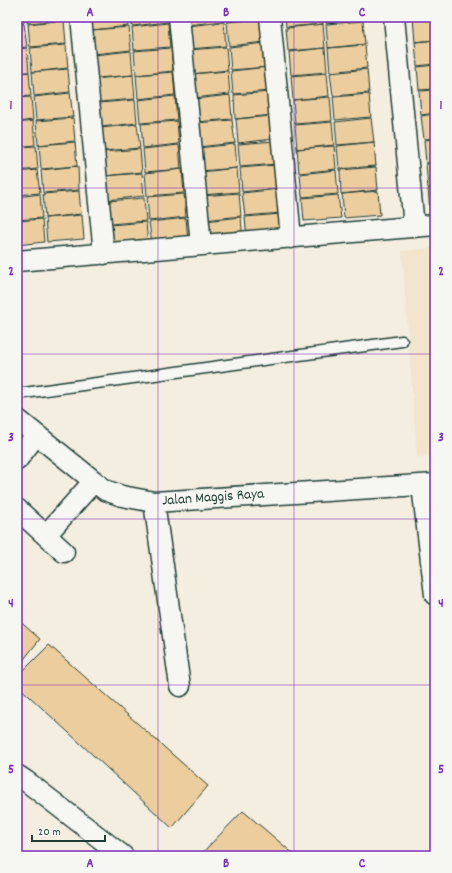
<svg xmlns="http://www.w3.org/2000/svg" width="452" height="873" viewBox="0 0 452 873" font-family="Dekko,sans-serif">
  <rect width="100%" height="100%" fill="#f4eee1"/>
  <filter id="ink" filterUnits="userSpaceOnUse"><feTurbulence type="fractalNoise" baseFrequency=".025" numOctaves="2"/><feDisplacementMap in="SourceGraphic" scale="8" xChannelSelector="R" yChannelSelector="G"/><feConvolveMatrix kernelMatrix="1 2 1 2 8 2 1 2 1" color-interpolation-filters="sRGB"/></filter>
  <g filter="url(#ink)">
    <!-- built -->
    <path fill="#f2e4cd" d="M435,248V456L417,457L402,251Z"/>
    <!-- building -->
    <path fill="#eccd9e" stroke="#1f3d34" d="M17,17H24V23L17,24Z
      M27,17H64V20L27,23Z
      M91,17H128V26L92,30Z
      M131,17H168V22L132,26Z
      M186,17H223L224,21L187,25Z
      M226,17H263V18L227,21Z
      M285,17H322L323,24L286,27Z
      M326,17H362V20L326,23Z
      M426,17H435V40L415,42L413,18Z
      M263,19L265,42L229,46L227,22Z
      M64,20L66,44L30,47L28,24Z
      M363,21L365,44L328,48L326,24Z
      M224,22L226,46L189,49L187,26Z
      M168,23L170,47L134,50L132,27Z
      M17,24H24L27,47L17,48Z
      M323,24L325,48L288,51L286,28Z
      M129,27L131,50L94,54L92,30Z
      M435,40V64L417,66L415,42Z
      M265,43L268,67L231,70L229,47Z
      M66,45L68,68L32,72L30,48Z
      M365,45L367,68L330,72L328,48Z
      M226,47L228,70L192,74L189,50Z
      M27,48L29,72L17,73V49Z
      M171,48L173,71L136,75L134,51Z
      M325,48L327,72L291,75L289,52Z
      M131,51L133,75L97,78L94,55Z
      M435,65V89L419,90L417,67Z
      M268,67L270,91L233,94L231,71Z
      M68,69L70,92L34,96L32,72Z
      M367,69L369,93L333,96L330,73Z
      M228,71L230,94L194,98L191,74Z
      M29,72L31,96L17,97V73Z
      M173,72L175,95L138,99L136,75Z
      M327,73L329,96L293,100L291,76Z
      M133,75L135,99L99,102L96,79Z
      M435,90V113L421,115L419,91Z
      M270,92L272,115L235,119L234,95Z
      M70,93L73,117L36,120L34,97Z
      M369,94L371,117L335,120L333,97Z
      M230,95L232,119L196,122L194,99Z
      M175,96L177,120L140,123L138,100Z
      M31,97L33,120L17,122V98Z
      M330,97L332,121L295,124L293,100Z
      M135,100L137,123L101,127L99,103Z
      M435,114V138L424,139L421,116Z
      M272,116L274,139L238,143L236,119Z
      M73,118L75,141L38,145L36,121Z
      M371,118L374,142L337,145L335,122Z
      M232,120L235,143L198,147L196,123Z
      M33,121L35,145L17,147V123Z
      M177,121L179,144L143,148L141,124Z
      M332,122L334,145L297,149L295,125Z
      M137,124L140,148L103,151L101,128Z
      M435,139V162L426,163L424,140Z
      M275,141L276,164L240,167L238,144Z
      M75,142L77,166L41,169L39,145Z
      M374,142L376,166L339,169L337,146Z
      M235,144L237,168L200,171L198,148Z
      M179,145L181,169L145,172L143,149Z
      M36,146L38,169L17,171V147Z
      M334,146L336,169L299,173L297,149Z
      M140,149L142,172L105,176L103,152Z
      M426,164H435V187L428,188Z
      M277,165L279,188L242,192L240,168Z
      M78,166L79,190L43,193L41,170Z
      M376,167L378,190L341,194L340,170Z
      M237,168L239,192L202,195L201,172Z
      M182,169L184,193L147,196L145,173Z
      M37,170L40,193L17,195V172Z
      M336,170L338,194L302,197L300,174Z
      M142,173L144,196L107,200L105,176Z
      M435,188V212H430L428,189Z
      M279,189L281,213L245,216L242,193Z
      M79,191L81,214L45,218L43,194Z
      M378,191L380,215L344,218L342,194Z
      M239,193L241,216L205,220L203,196Z
      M40,194L42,218L17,220V197Z
      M184,194L186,217L149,221L147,197Z
      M338,195L341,218L304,221L302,198Z
      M144,198L146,221L110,224L108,201Z
      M281,214L283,237L247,240L245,217Z
      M82,215L84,239L47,242L45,218Z
      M241,217L243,241L207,244L205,221Z
      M186,218L188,242L152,245L149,222Z
      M42,219L44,242L17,245V221Z
      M146,222L148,245L112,249L110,225Z
      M17,619L40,639L17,668Z
      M49,645L208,786L172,828L17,685V677Z
      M243,811L296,856H208L203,852Z"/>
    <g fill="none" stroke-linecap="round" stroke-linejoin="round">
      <defs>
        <path id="service" d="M17,394L402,341"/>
        <path id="minor" d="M81,17L104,254
          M179,17L201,245
          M270,17L291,238
          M394,17L414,227
          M17,261L435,225
          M17,419L105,490L122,496L154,502L435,484
          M17,460L36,435
          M422,485L435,595
          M154,502L180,686
          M17,509L64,552
          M46,535L94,481
          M17,775L26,781L123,856"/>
      </defs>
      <!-- service casing -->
      <use href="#service" stroke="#1f3d34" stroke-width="13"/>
      <!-- minor casing -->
      <use href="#minor" stroke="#1f3d34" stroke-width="23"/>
      <!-- service -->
      <use href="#service" stroke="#f6f6f2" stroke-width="10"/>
      <!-- minor -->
      <use href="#minor" stroke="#f6f6f2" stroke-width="20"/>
    </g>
  </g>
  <!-- grid -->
  <path fill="none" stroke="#7b2cbf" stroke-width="1" stroke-opacity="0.55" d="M158,17V856M294,17V856M17,188H435M17,354H435M17,519H435M17,685H435"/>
  <g text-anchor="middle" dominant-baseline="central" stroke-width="3" stroke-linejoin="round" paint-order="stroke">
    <!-- street labels -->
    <g font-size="15" fill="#1f3d34" stroke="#f6f6f2">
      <text transform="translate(213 498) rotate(-4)">Jalan Maggis Raya</text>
    </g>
  </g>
  <!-- margin -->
  <rect width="452" height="873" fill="none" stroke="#f6f6f2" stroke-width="44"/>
  <!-- scale -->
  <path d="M32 835v6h73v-6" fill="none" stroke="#1f3d34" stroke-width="2"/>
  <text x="38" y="835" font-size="12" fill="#1f3d34" stroke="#f6f6f2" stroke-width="3" paint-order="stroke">20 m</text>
  <rect x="22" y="22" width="408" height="829" fill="none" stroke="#7b2cbf" stroke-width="1.5"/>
  <g font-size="13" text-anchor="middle" font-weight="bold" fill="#7b2cbf">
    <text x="90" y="16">A</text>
    <text x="226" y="16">B</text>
    <text x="362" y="16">C</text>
    <text x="11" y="109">1</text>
    <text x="441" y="109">1</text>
    <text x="11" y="275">2</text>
    <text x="441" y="275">2</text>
    <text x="11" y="441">3</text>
    <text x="441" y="441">3</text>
    <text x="11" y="607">4</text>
    <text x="441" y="607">4</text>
    <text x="11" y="773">5</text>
    <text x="441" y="773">5</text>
    <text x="90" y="867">A</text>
    <text x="226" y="867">B</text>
    <text x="362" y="867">C</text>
  </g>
</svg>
